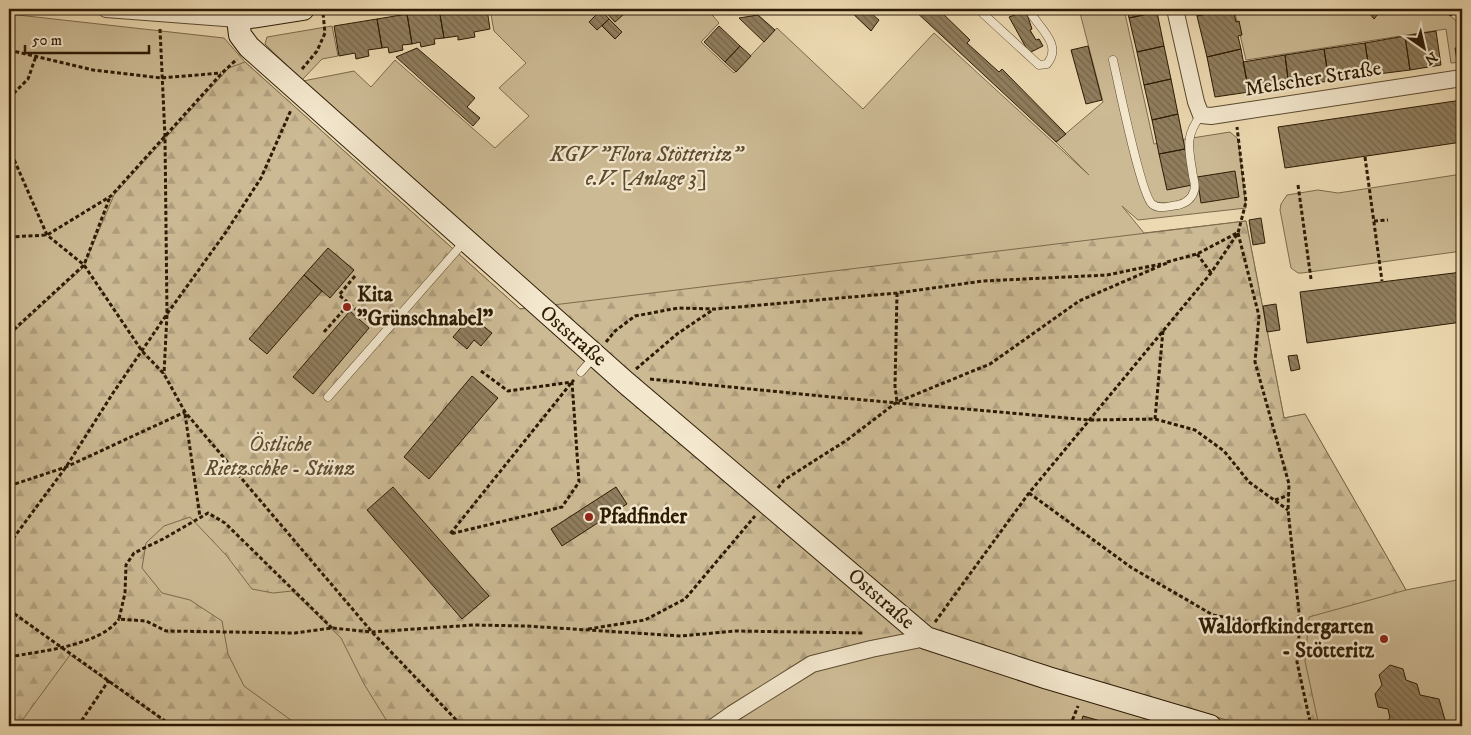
<svg xmlns="http://www.w3.org/2000/svg" width="1471" height="735" viewBox="0 0 1471 735" font-family="'IM FELL DW Pica',serif">
  <defs>
    <pattern id="forest-firs" width="22" height="20" patternUnits="userSpaceOnUse" patternTransform="scale(1.25)"><rect width="22" height="20" fill="#ccba94"/><path d="M5 1l3.5 6h-7zM16 11l3.5 6h-7z" fill="#af9f7e"/></pattern>
    <pattern id="building-back-hatch" width="6" height="6" patternUnits="userSpaceOnUse" patternTransform="scale(1.25)"><rect width="6" height="6" fill="#907e5e"/><path d="M-1 5l2 2M0 0l6 6M5-1l2 2" fill="none" stroke="#76664b"/></pattern>
  </defs>
  <rect width="100%" height="100%" fill="#eddab2"/>
  <filter id="stains"><feTurbulence type="fractalNoise" baseFrequency=".004" numOctaves="4"/><feColorMatrix values="0 0 0 0 .2 0 0 0 0 .09 0 0 0 0 .02 0 0 0 .5 -.17"/></filter>
  <radialGradient id="worn" r=".72"><stop offset=".6" stop-color="#630" stop-opacity="0"/><stop offset="1" stop-color="#630" stop-opacity=".3"/></radialGradient>
  <!-- green -->
  <path fill="#ccba94" stroke="#7c6a4c" d="M490,9H635L636,13L668,9H707L719,23L701,42L734,73L777,28L863,109L934,33L1089,175L1056,142L1103,102L1079,9H1124L1154,144L1230,132L1238,139L1246,208L1138,220L1122,206L1144,233L1246,221L1284,418L1305,414L1406,590L1462,579V726H9V14L224,38L245,62L520,309L548,306L303,81L354,71L371,87L395,60L495,148L529,116L499,88L526,63L494,31Z
    M1234,9H1441L1462,25V62L1451,63L1446,29L1246,60Z
    M332,26L338,56L322,59L302,80L265,44L267,37Z
    M1462,174V251L1302,273H1298L1291,268L1280,210L1281,204L1287,195L1318,190L1338,193Z"/>
  <!-- forest -->
  <path fill="url(#forest-firs)" stroke="#7c6a4c" d="M245,62L520,309L1246,221L1284,418L1305,414L1406,590L1309,617L1305,661L1319,726H1241L1234,722L1095,683L933,630L813,658L708,726H390L364,684L341,638L292,591L273,593L252,589L226,555L190,517L164,526L146,543L142,568L162,593L190,600L222,621L228,654L244,686L299,726H171L70,655L18,726H9V336L83,268L114,195L229,68Z"/>
  <!-- building -->
  <path fill="url(#building-back-hatch)" stroke="#2c1b04" d="M439,9H487L490,29L474,32L475,37L458,40V36L444,38Z
    M439,9L444,38L434,39L435,44L421,47L420,42L412,44L407,14Z
    M605,9H618L624,14L615,22L604,10Z
    M848,9H866L879,20L871,31Z
    M913,9H938L970,40L967,43L999,72L1002,69L1066,134L1056,142Z
    M1127,9H1156L1157,12L1129,18Z
    M1196,9H1230L1197,16Z
    M1233,9L1236,22L1239,21L1242,35L1238,36L1241,49L1207,57L1197,16Z
    M1366,9H1382L1374,19Z
    M1443,9H1462V11L1459,15L1454,12L1451,16Z
    M601,10L609,19L597,30L589,22Z
    M1026,11L1032,29L1030,30L1036,40L1039,39L1043,46L1029,53L1009,17Z
    M1157,12L1164,46L1137,52L1129,18Z
    M407,14L412,44L402,45L403,50L389,53L388,47L382,48L377,19Z
    M758,15L775,30L764,42L739,18Z
    M377,19L382,48L368,50L369,56L356,59L355,53L339,56L334,26Z
    M609,19L622,32L615,39L602,26Z
    M719,26L740,46L725,62L704,42Z
    M1436,31L1441,65L1410,70L1405,36Z
    M1405,36L1410,70L1370,75L1365,43Z
    M1365,43L1370,75L1329,81L1324,49Z
    M740,46L751,56L736,72L725,62Z
    M1088,46L1102,100L1086,104L1071,50Z
    M1164,46L1171,79L1144,85L1137,52Z
    M1462,47V60H1457L1455,48Z
    M417,48L475,98L467,107L480,118L473,126L396,57Z
    M1241,49L1249,92L1215,97L1207,57Z
    M1324,49L1329,81L1289,87L1285,55Z
    M1285,55L1289,87L1249,92L1243,62Z
    M1171,79L1178,114L1152,120L1144,85Z
    M1462,100V142L1285,168L1278,127Z
    M1178,114L1185,149L1159,154L1152,120Z
    M1185,149L1192,185L1167,190L1159,154Z
    M1235,171L1239,197L1201,203L1197,177Z
    M1261,218L1265,243L1253,245L1249,220Z
    M328,248L354,270L330,298L304,275Z
    M1462,272V322L1307,343L1300,292Z
    M304,275L322,291L267,354L249,339Z
    M1276,304L1280,330L1267,332L1263,306Z
    M350,311L369,328L313,394L293,377Z
    M471,316L492,333L481,346L474,340L467,349L453,337Z
    M1297,355L1300,369L1291,371L1288,356Z
    M472,376L498,398L429,479L404,457Z
    M393,487L489,596L462,619L367,510Z
    M616,487L627,504L562,546L551,529Z
    M1390,665L1403,669L1406,680L1417,684L1420,695L1439,699L1445,720L1453,724L1461,716H1462V726H1382L1390,718L1388,709L1378,707L1375,694L1382,685L1379,675Z
    M1083,716L1104,722L1102,726H1080Z"/>
  <g fill="none" stroke-linecap="round" stroke-linejoin="round">
    <defs>
      <path id="lane" d="M978,9L1039,65L1047,64C1062,46 1042,30 1032,15
        M1113,60C1118,82 1141,195 1152,204C1159,210 1170,206 1178,205C1186,203 1192,198 1194,191C1196,186 1194,180 1193,176C1189,149 1184,137 1201,115
        M581,372L594,357
        M328,397L465,241"/>
      <path id="street" d="M106,9L238,19
        M1175,9L1196,102L1201,115L1211,116L1462,78
        M715,726L732,714L812,664L871,649L926,638"/>
      <path id="secondary" d="M303,9L238,19L240,35L249,47L625,382L926,638L1048,678L1210,726"/>
    </defs>
    <!-- lane casing -->
    <use href="#lane" stroke="#5c4b30" stroke-width="9"/>
    <!-- street casing -->
    <use href="#street" stroke="#5c4b30" stroke-width="18"/>
    <!-- secondary casing -->
    <use href="#secondary" stroke="#2c1b04" stroke-width="24"/>
    <!-- path -->
    <path stroke="#2c1b04" stroke-width="3" stroke-dasharray="4 2.5" stroke-linecap="butt" d="M160,29L165,137L167,314L164,374
      M9,50L93,70L161,78L221,73
      M302,69L317,51L325,33L323,13
      M9,98L28,79L36,56
      M9,148L47,235L84,265L142,351L164,374L185,412L372,632L462,726
      M1365,157L1382,281
      M1298,185L1311,279
      M1374,221L1388,220
      M1238,233L1259,316L1255,362L1289,484L1288,510L1300,622L1297,662L1311,726
      M9,237L47,235L111,196L222,73L237,59
      M1197,254L1211,273
      M1167,262L1197,254L1237,233
      M355,276L339,295L375,326
      M897,293L895,386L897,402
      M324,332L349,304
      M9,334L84,265L110,197
      M606,342L615,331L635,316L678,308L715,309L897,293L983,281L1107,275L1161,264
      M636,369L677,334L714,309
      M481,371L508,391L572,382L579,482L562,507L450,534L572,382L574,380
      M650,379L831,397L1089,420L1155,419L1195,430L1224,451L1249,482L1288,510
      M185,414L200,517
      M1155,419L1163,330
      M9,486L66,467L185,412
      M778,488L784,480L847,440L897,402L990,364L1079,301L1169,262
      M1029,493L1132,568L1213,615L1300,631
      M1275,500L1289,495
      M9,544L66,467L113,393L167,314L226,232L261,178L291,110
      M9,610L172,726
      M935,622L1029,493L1211,273L1238,233L1246,202L1237,127
      M332,628L225,523L208,513L163,539L134,553L126,565L125,593L119,619L146,621L166,631L295,633L332,628L372,632L473,625L526,626L681,636L735,631L864,633
      M588,629L645,620L685,599L755,516
      M9,657C40,651 100,646 119,619
      M78,726L109,680
      M1070,726L1078,706"/>
    <!-- lane -->
    <use href="#lane" stroke="#f3e7cd" stroke-width="8"/>
    <!-- street -->
    <use href="#street" stroke="#f3e7cd" stroke-width="16"/>
    <!-- secondary -->
    <use href="#secondary" stroke="#f3e7cd" stroke-width="22"/>
  </g>
  <!-- markers -->
  <g fill="#8f2418" stroke="#f3e7cd" stroke-width="2">
    <circle cx="347" cy="307" r="5"/>
    <circle cx="589" cy="517" r="5"/>
    <circle cx="1384" cy="639" r="5"/>
  </g>
  <g text-anchor="middle" dominant-baseline="central" stroke-width="4.5" stroke-linejoin="round" paint-order="stroke">
    <!-- street labels -->
    <g font-size="21" fill="#2c1b04" stroke="#f3e7cd">
      <text transform="translate(1313 79) rotate(-9)">Melscher Straße</text>
      <text transform="translate(573 336) rotate(41)">Oststraße</text>
      <text transform="translate(881 599) rotate(41)">Oststraße</text>
    </g>
    <!-- park labels -->
    <g font-size="21" font-style="italic" fill="#5c4b2f" stroke="#f3e7cd">
      <text x="646" y="155">KGV "Flora Stötteritz"<tspan x="646" dy="24">e.V. [Anlage 3]</tspan></text>
      <text x="280" y="445">Östliche<tspan x="280" dy="24">Rietzschke - Stünz</tspan></text>
    </g>
    <!-- poi labels -->
    <g font-size="21" font-weight="bold" fill="#2c1b04" stroke="#f3e7cd" text-anchor="start">
      <text x="357" y="295">Kita<tspan x="357" dy="24">"Grünschnabel"</tspan></text>
      <text x="599" y="517">Pfadfinder</text>
      <text x="1374" y="627" text-anchor="end">Waldorfkindergarten<tspan x="1374" dy="24">- Stötteritz</tspan></text>
    </g>
  </g>
  <!-- margin -->
  <rect width="1471" height="735" fill="none" stroke="#eddab2" stroke-width="30"/>
  <rect x="10" y="10" width="1451" height="715" fill="none" stroke="#2c1b04" stroke-width="2.5"/>
  <rect x="15" y="15" width="1441" height="705" fill="none" stroke="#2c1b04"/>
  <!-- north arrow -->
  <g transform="translate(1424 48) rotate(146)" stroke="#f3e7cd" stroke-width="4" paint-order="stroke">
  <path d="M0-4L9 19L0 12L-9 19Z" fill="#2c1b04"/>
  <text y="-8" font-size="14" font-weight="bold" text-anchor="middle" fill="#2c1b04">N</text>
  </g>
  <!-- scale -->
  <path d="M25 45v8h124v-8" fill="none" stroke="#2c1b04" stroke-width="2.5"/>
  <text x="32" y="45" font-size="15" fill="#2c1b04" stroke="#f3e7cd" stroke-width="4" paint-order="stroke">50 m</text>
  <rect width="100%" height="100%" filter="url(#stains)"/>
  <rect width="100%" height="100%" fill="url(#worn)"/>
</svg>
